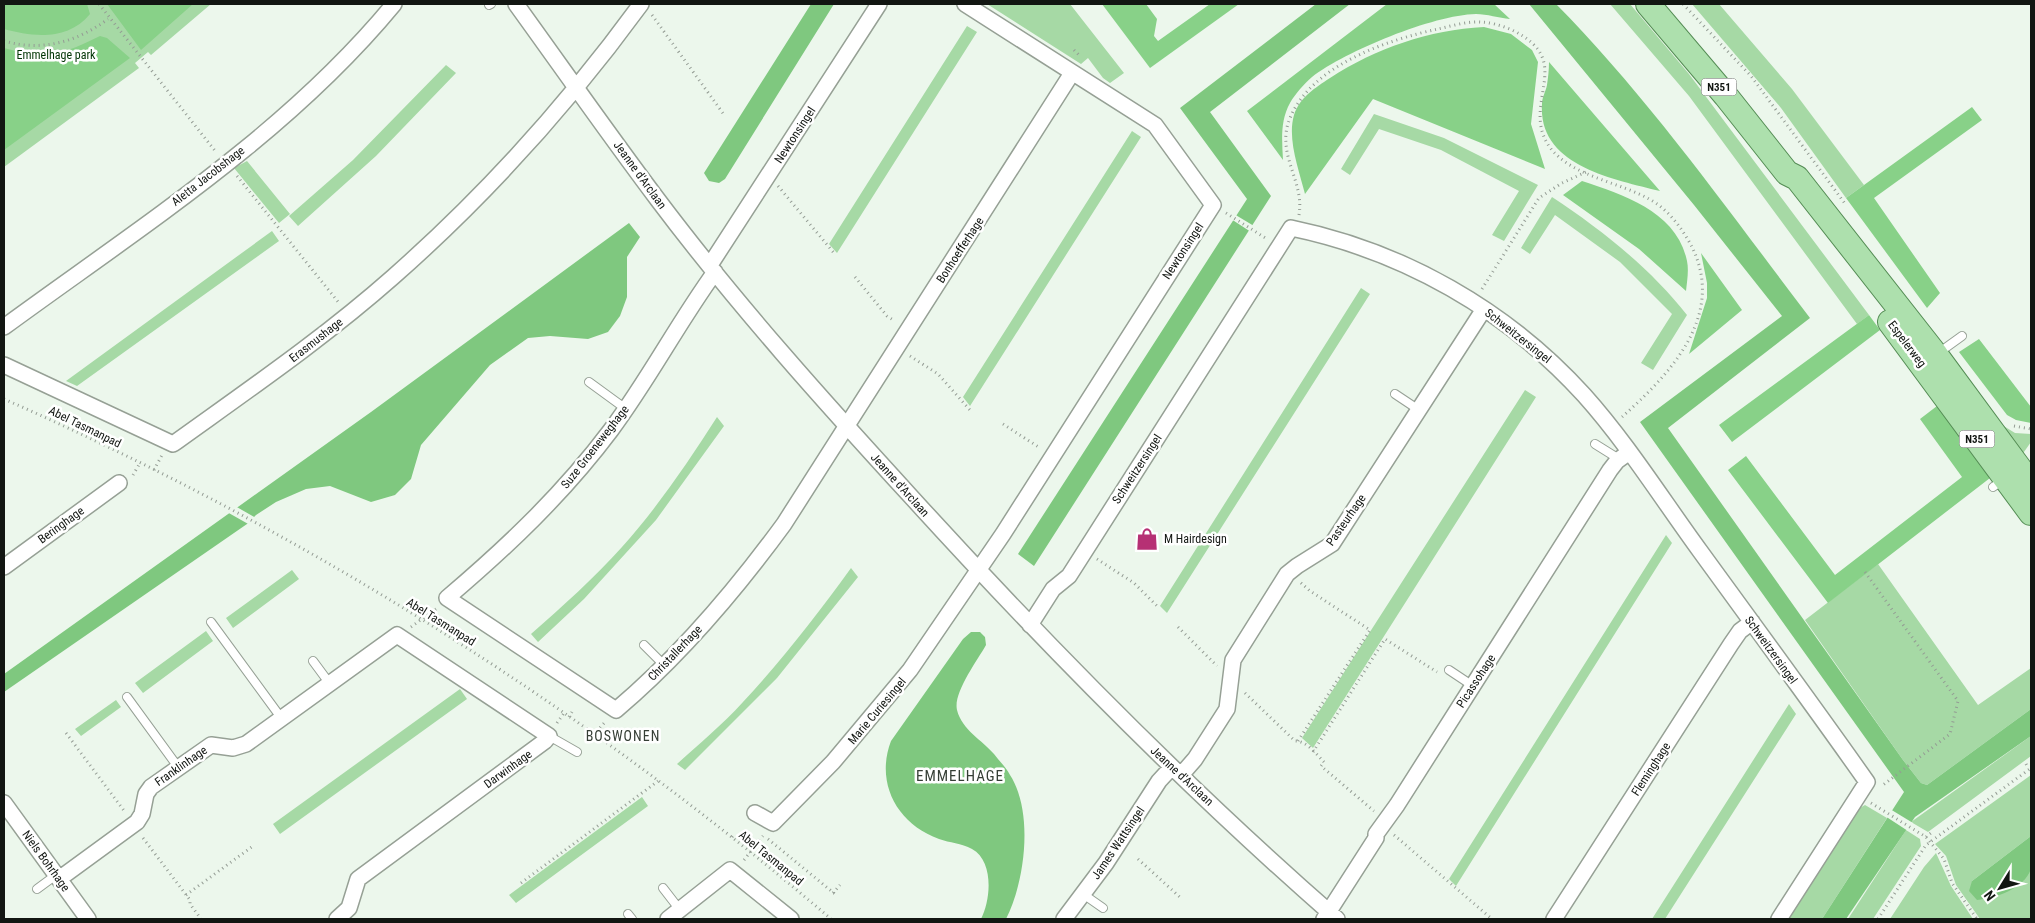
<svg xmlns="http://www.w3.org/2000/svg" width="2035" height="923" viewBox="0 0 2035 923" font-family="'Roboto Condensed',sans-serif">
  <rect width="100%" height="100%" fill="#ecf7ec"/>
  <!-- green -->
  <path fill="#a6d9a5" d="M4,4H211L151,55L148,52L135,63L139,68L4,167Z
    M987,4H1070L1124,73L1110,83L1103,78L1088,58L1081,64Z
    M1610,4H1630L1689,74L1869,315L1857,324L1689,96Z
    M1692,4H1719L1792,89L1864,185L1846,198L1781,108Z
    M967,26L977,32L837,253L829,244Z
    M446,65L456,73L376,156L298,226L289,216L353,160Z
    M1374,114L1444,138L1538,185L1504,241L1492,235L1519,191L1441,150L1379,129L1350,175L1341,169Z
    M1132,131L1141,137L970,406L963,397Z
    M247,161L290,214L279,223L234,168Z
    M1552,197C1602,230 1650,268 1687,315L1653,370L1641,363L1672,314L1620,262L1555,215L1530,254L1521,248Z
    M272,231L279,241L77,386L66,381Z
    M1361,288L1370,294L1167,613L1160,606Z
    M1956,361L2002,425L2015,433L2031,434V442L2019,459L1956,374Z
    M1525,390L1536,397L1313,748L1302,738Z
    M717,417L724,426L656,520L584,599L538,642L531,634C563,606 594,578 622,547C658,507 688,462 717,417Z
    M1666,535L1672,543L1456,886L1449,879Z
    M1878,564L1978,705L2031,668V709L1927,785L1921,783L1903,760L1805,620Z
    M851,568L858,577L777,678L685,770L677,764C699,744 723,724 743,702C782,660 817,615 851,568Z
    M292,570L299,579L233,628L226,618Z
    M206,631L213,641L143,693L135,683Z
    M460,689L467,699L280,834L273,824Z
    M116,700L121,707L81,736L75,729Z
    M1789,704L1796,714L1665,919H1652Z
    M2031,736V756L1928,832L1911,822Z
    M2031,775V836L1972,881H2023L2031,868V919H1980L1956,885L1946,856L1935,844Z
    M642,797L648,806L516,903L509,895Z
    M1865,805L1887,818L1822,919H1787L1858,809Z
    M1906,830L1920,839L1921,846L1873,919H1848Z
    M1936,853L1951,886L1973,919H1890L1924,867Z"/>
  <!-- forest -->
  <path fill="#88d188" d="M4,4H87L90,14C68,41 33,37 4,29Z
    M107,4H193L141,50Z
    M1102,4H1146L1157,19L1154,36L1158,41L1210,4H1239L1150,68Z
    M1387,4H1494L1510,19C1499,18 1487,14 1476,14C1433,15 1346,51 1312,77C1304,84 1295,94 1290,103C1280,121 1282,140 1283,160L1247,111Z
    M1484,27L1511,34L1532,50L1538,62L1531,124L1545,169L1373,99L1305,194C1299,170 1287,139 1294,115C1300,97 1315,88 1330,78C1376,48 1429,30 1484,27Z
    M100,36L107,38L130,58L4,150V48C47,60 61,55 100,36Z
    M1549,62L1660,191C1614,179 1538,166 1542,104C1542,97 1546,91 1547,85C1548,78 1549,70 1549,62Z
    M1972,107L1982,120L1874,198L1940,293L1927,308L1846,198Z
    M1582,181C1624,195 1677,212 1687,261C1689,270 1687,282 1686,291L1639,249L1563,195Z
    M1701,253L1742,310L1689,354L1707,298V283Z
    M1869,315L1880,330L1732,442L1719,425Z
    M1979,339L2031,407V423L2016,420L2007,415L1959,352Z
    M1937,406L1990,478L1828,603L1728,470L1746,456L1835,575L1962,477L1920,419Z"/>
  <!-- water -->
  <path fill="#7fc87f" d="M811,4H834L725,179L719,183L709,181L704,173Z
    M1316,4H1350L1210,112L1271,196L1034,566L1018,554L1247,199L1180,108Z
    M1529,4H1556C1649,98 1730,213 1810,318L1668,428L1903,760L1921,783L1927,785L2031,709V736L1915,817L1846,919H1822L1904,792L1640,422L1782,316L1694,205Z
    M629,223L640,237L627,257V297L620,316L608,332L588,339L550,336L528,338L490,365L421,445L411,479L395,495L371,502L330,486L306,489L276,502L256,515L247,524L4,692V674L371,412Z
    M971,632H980L985,637L986,645C977,661 953,693 957,710C962,730 982,740 994,754C999,761 1006,767 1010,775C1034,812 1025,882 1006,919H981C991,900 994,861 972,849C961,843 950,843 939,839C897,824 875,783 891,741L963,639Z
    M2031,836C2031,846 2034,860 2031,869C2023,890 1997,897 1977,900L1969,891L1972,881Z"/>
  <!-- pier -->
  <path fill="#ecf7ec" d="M1234,214L1254,226L1251,232L1231,219Z
    M235,506L256,518L250,525L227,512Z
    M1890,809L1913,823L1908,831L1885,816Z"/>
  <g fill="none" stroke-linecap="round" stroke-linejoin="round">
    <defs>
      <path id="service" d="M489,5L491,4
        M1937,354L1962,336
        M589,382L626,409
        M1395,394L1419,410
        M1595,444L1619,459
        M1993,487L2003,480
        M211,622L282,719
        M644,645L664,665
        M313,661L330,684
        M1449,670L1473,686
        M127,697L178,767
        M549,736L577,752
        M663,888L680,910
        M37,889L56,875
        M1083,894L1103,908
        M628,914L632,919"/>
      <path id="minor" d="M516,4C563,69 609,135 658,200C737,305 826,404 915,501C1048,647 1188,789 1337,919
        M710,265L879,4
        M715,272C678,323 649,379 611,430C563,494 507,547 447,598L616,710C680,656 735,591 784,524L1072,73
        M4,327C139,228 286,135 394,4
        M4,365L173,444C248,390 324,338 393,277C486,195 568,104 641,4
        M4,567L119,483
        M1030,625L1053,589L1069,576L1291,228C1403,251 1507,310 1584,395C1627,443 1662,499 1700,551C1756,628 1812,704 1867,782L1779,919
        M1181,775L1195,759L1227,709L1233,660L1287,574L1297,566L1332,544L1484,309
        M4,803L88,919
        M755,813L773,823L833,762L910,670L1003,534L1213,205L1155,125L965,4
        M59,879L137,822L142,814L146,794L151,787L211,745L233,748L246,744L397,635L549,736L545,741L358,879L349,908L337,919
        M668,919L730,870L791,919
        M1064,919L1106,863L1159,781L1172,767
        M1324,919L1376,838V834L1397,805L1610,470L1617,461L1628,453
        M1554,919L1731,644L1740,631L1752,622"/>
      <path id="primary" d="M1648,4L1726,96L1787,173L1797,178L1936,355L2031,484
        M1890,322L2031,513"/>
    </defs>
    <!-- service casing -->
    <use href="#service" stroke="#96a095" stroke-width="10"/>
    <!-- minor casing -->
    <use href="#minor" stroke="#96a095" stroke-width="18"/>
    <!-- primary casing -->
    <use href="#primary" stroke="#548c54" stroke-width="26"/>
    <!-- path -->
    <path stroke="#949c94" stroke-width="3" stroke-dasharray="1 4" stroke-linecap="butt" d="M99,4L216,152
      M1683,4L1751,76L1846,205
      M652,15L725,116
      M4,41C42,52 77,42 108,19
      M1074,50L1080,56
      M237,176L339,303
      M778,186L834,253
      M1226,213L1267,239
      M1299,215C1305,181 1275,154 1290,118C1312,65 1387,40 1438,29C1452,26 1467,21 1481,22C1499,23 1521,32 1533,44C1564,73 1521,112 1552,150C1575,177 1619,182 1649,199C1668,209 1682,228 1692,247C1726,316 1670,374 1622,417
      M855,277L887,316L895,321
      M1482,289L1539,198L1562,183L1586,172
      M910,356L938,374L970,410
      M4,399C302,530 584,707 831,919
      M1003,424L1040,448
      M2014,426L2031,429
      M154,470L162,455
      M133,475L140,463
      M1097,559L1134,583L1159,608
      M1865,572L1958,701L1950,734L1883,785
      M411,627L436,609
      M1178,627L1217,666
      M1245,693L1295,741C1307,741 1316,754 1324,762L1321,766L1374,811
      M569,717L572,712
      M557,723L564,713
      M66,733L125,812
      M590,739L606,721
      M1298,741L1370,630L1310,591L1300,582
      M1313,752L1385,639L1437,672
      M2026,764L2027,766
      M1871,803L1926,837L1944,859L1952,883L1977,919
      M1394,835L1492,919
      M732,837L735,833
      M1926,837L1931,833
      M143,838L190,900V904L201,919
      M768,839L835,894
      M1138,859L1182,899
      M744,860L763,836
      M521,883L658,781
      M833,893L840,885
      M186,895L253,846
      M1878,919L1926,845L2031,768"/>
    <!-- service -->
    <use href="#service" stroke="#fff" stroke-width="8"/>
    <!-- minor -->
    <use href="#minor" stroke="#fff" stroke-width="15"/>
    <!-- primary -->
    <use href="#primary" stroke="#ade0ad" stroke-width="24"/>
  </g>
  <!-- icons -->
  <defs>
    <symbol id="shop-bare" viewBox="-9 -9 18 18"><path d="M-5-2.5h2.3a2.7 3.5 0 0 1 5.4 0H5L5.5 6h-11ZM-1.5-2.5h3a1.5 2.3 0 0 0-3 0Z" fill="#b63074" stroke="#fff" stroke-width="2.5" paint-order="stroke"/></symbol>
  </defs>
  <g fill-rule="evenodd">
    <use href="#shop-bare" x="1131" y="523" width="32" height="32"/>
  </g>
  <g text-anchor="middle" dominant-baseline="central" stroke-width="5" stroke-linejoin="round" paint-order="stroke">
    <!-- shield labels -->
    <g fill="#fff" stroke="#595c59" stroke-width="1">
      <rect x="1701.5" y="78.5" width="35" height="17" rx="4"/>
      <rect x="1959.5" y="430.5" width="35" height="17" rx="4"/>
    </g>
    <g font-size="11" font-weight="bold" fill="#121612">
      <text x="1719" y="87">N351</text>
      <text x="1977" y="439">N351</text>
    </g>
    <!-- park labels -->
    <g font-size="12" fill="#003404" stroke="#fff">
      <text x="56" y="55">Emmelhage park</text>
    </g>
    <!-- street labels -->
    <g font-size="12" fill="#121612" stroke="#fff">
      <text transform="translate(795 135) rotate(-57)">Newtonsingel</text>
      <text transform="translate(640 175) rotate(54)">Jeanne d'Arclaan</text>
      <text transform="translate(208 176) rotate(-38)">Aletta Jacobshage</text>
      <text transform="translate(960 250) rotate(-57)">Bonhoefferhage</text>
      <text transform="translate(1183 251) rotate(-57)">Newtonsingel</text>
      <text transform="translate(1518 336) rotate(38)">Schweitzersingel</text>
      <text transform="translate(316 340) rotate(-38)">Erasmushage</text>
      <text transform="translate(1907 344) rotate(53)">Espelerweg</text>
      <text transform="translate(85 427) rotate(26)">Abel Tasmanpad</text>
      <text transform="translate(595 447) rotate(-52)">Suze Groeneweghage</text>
      <text transform="translate(1137 469) rotate(-57)">Schweitzersingel</text>
      <text transform="translate(900 485) rotate(48)">Jeanne d'Arclaan</text>
      <text transform="translate(1346 520) rotate(-55)">Pasteurhage</text>
      <text transform="translate(61 525) rotate(-36)">Beringhage</text>
      <text transform="translate(441 622) rotate(32)">Abel Tasmanpad</text>
      <text transform="translate(1771 650) rotate(54)">Schweitzersingel</text>
      <text transform="translate(675 653) rotate(-46)">Christallerhage</text>
      <text transform="translate(1476 681) rotate(-57)">Picassohage</text>
      <text transform="translate(877 711) rotate(-50)">Marie Curiesingel</text>
      <text transform="translate(181 766) rotate(-35)">Franklinhage</text>
      <text transform="translate(508 769) rotate(-36)">Darwinhage</text>
      <text transform="translate(1651 769) rotate(-57)">Fleminghage</text>
      <text transform="translate(1182 776) rotate(43)">Jeanne d'Arclaan</text>
      <text transform="translate(1118 843) rotate(-56)">James Wattsingel</text>
      <text transform="translate(771 858) rotate(39)">Abel Tasmanpad</text>
      <text transform="translate(46 861) rotate(54)">Niels Bohrhage</text>
    </g>
    <!-- poi labels -->
    <g font-size="12" fill="#121612" stroke="#fff" text-anchor="start">
      <text x="1164" y="539">M Hairdesign</text>
    </g>
    <!-- neighbourhood labels -->
    <g font-size="14" letter-spacing="1" fill="#353e35" stroke="#fff">
      <text x="623" y="736">BOSWONEN</text>
    </g>
    <!-- quarter labels -->
    <g font-size="15" letter-spacing="1" fill="#353e35" stroke="#fff">
      <text x="960" y="776">EMMELHAGE</text>
    </g>
  </g>
  <!-- border -->
  <rect width="2035" height="923" fill="none" stroke="#121612" stroke-width="10"/>
  <!-- north arrow -->
  <g transform="translate(2000 888) rotate(233)" stroke="#ffffff" stroke-width="4" paint-order="stroke">
  <path d="M0-4L9 19L0 12L-9 19Z" fill="#121612"/>
  <text y="-8" font-size="14" font-weight="bold" text-anchor="middle" fill="#121612">N</text>
  </g>
</svg>
